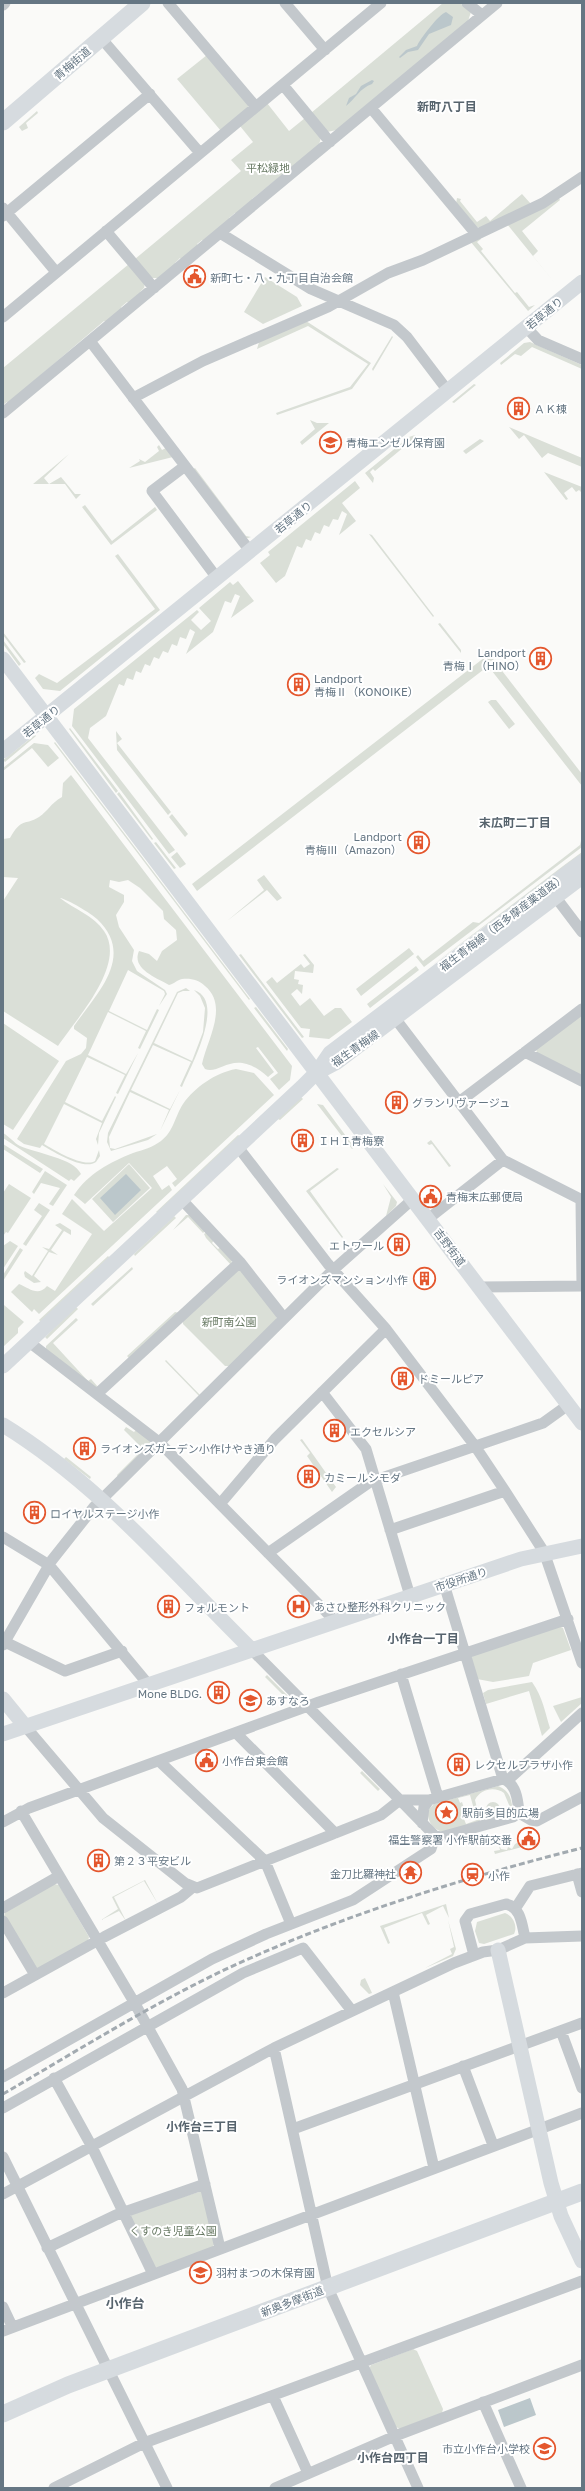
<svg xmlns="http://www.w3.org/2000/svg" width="585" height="2491" viewBox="0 0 585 2491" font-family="'Golos Text','Noto Sans JP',sans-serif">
  <rect width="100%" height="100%" fill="#fafaf8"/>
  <!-- green -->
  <path fill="#dadfd7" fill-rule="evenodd" d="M443,3H460L471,12L468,21L337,130L327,132L311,113Z
    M207,55L249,104L248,108L221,131L177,79Z
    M267,103L289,131L305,118L321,137L319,145L252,199L253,200L237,214L235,213L229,218L230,219L203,241L202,240L197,244L198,246L181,260L180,258L175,263L176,264L159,278H151L135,259L241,171L231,160L253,142L240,126Z
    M37,111L38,113L26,123L28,128L22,131L19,127Z
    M522,194L531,204L480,228L474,226L456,204L457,198L461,199L460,201L477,222L486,216L490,221Z
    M559,198L560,200L522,231L538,251L533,256L558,287L507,224Z
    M480,236L481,239L477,242L483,249L481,251L515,293L517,292L529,307L535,305L528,311L470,241Z
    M129,264L145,283L144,288L140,292L144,291L129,303L127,302L121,307L122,309L106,322L104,321L8,403L7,402L3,405V368Z
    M265,277L297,297L302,306L263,324L244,312Z
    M306,321L371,363L352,389L277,415L276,413L350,387L368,364L308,326L257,349L259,342Z
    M392,336L393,337L373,371L372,369Z
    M530,342L582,365V369L532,347L521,356L515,354L501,365L500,363L524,343Z
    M474,384L476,385L454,403L452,402Z
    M310,420L317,423H329L302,445L300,442L315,429Z
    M509,427L582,458V467L548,453L542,458L524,435L519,439Z
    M415,435L416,437L375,471L373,469L370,472L374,478L373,483L365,473L409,437Z
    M480,439L484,441L466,454L463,451Z
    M162,442L159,445L162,450L166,448L173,457L129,468L140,461L139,459L145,462L159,451L157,447Z
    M69,454L44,478L49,484L61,477L75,494H81L76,499L65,484H33Z
    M195,468L246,536L251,537L248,538H244L192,470Z
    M544,472L582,487V493L579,490L576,492L572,487L564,493L568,499L566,500Z
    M355,481L360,488L342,503L356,521L339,535L347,514L342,511L338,520L333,519L329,527L324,525L320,534L315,532L311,541L306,539L302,548L297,546L285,576L276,583L260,563L270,555L268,552Z
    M85,505L112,541L155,507L157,510L111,545L82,507Z
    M369,534L372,535L434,616L433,617Z
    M118,554L160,610L60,691L43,689L35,678L39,674L57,683L155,609L115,556Z
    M238,581L254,601L231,618L240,596L235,594L231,603L225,601L213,632L186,654L195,632L190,629L186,639L180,637L177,646L172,644L168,653L163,651L159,659L154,657L150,666L145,664L141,673L136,671L133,680L127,678L124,686L119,684L106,716L90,728L88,738L175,850L169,854L72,726L74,709L197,610L199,612L191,620L201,630L211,621L199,608L230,582L233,585Z
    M440,623L461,650V653L438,624Z
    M3,632L26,662L24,663L3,635Z
    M3,640L21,664L19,666L3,644Z
    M489,654L582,774V786L492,671L483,670L197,891L192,884Z
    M491,700H496L515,724L509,729L488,702Z
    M70,728L118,791L116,793L69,729Z
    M116,731L122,739L117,743L171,812L168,815L117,750Z
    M35,735L36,736L5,762L3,760Z
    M55,742L250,999L249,1000L54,743Z
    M34,743L48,745L59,758L48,767L32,748L3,771V768Z
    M71,775L292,1066L290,1080L279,1090L270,1079L278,1073L258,1047L256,1048L274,1072L268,1077C234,1046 220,1076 205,1069L202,1064C207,1040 229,1006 205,986C199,980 191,978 182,979C177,980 174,984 169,985C157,978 131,969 139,951L149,954L157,961L162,951L177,940L176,930L164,919L163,911L140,888L128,880L119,882L110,880L109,887L124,895V902L116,915L119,927L134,950L132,961L137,971L165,990L167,994L159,1006L165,994L164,991L128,970L109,1011L147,1030L157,1009L159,1010L140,1049L138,1048L146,1031L108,1012L88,1055L126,1074L138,1053L118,1094L116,1093L125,1075L87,1057L65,1102L102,1121L115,1096L116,1097L99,1133L98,1145L96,1139L102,1123L64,1104L44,1144C54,1150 84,1168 95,1161L99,1150L100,1156L96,1162C84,1171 54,1152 42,1145L40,1148L24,1144L17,1139L66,1061L81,1054L86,1048L87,1038L74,1029V1026C97,993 136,956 97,919C92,914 67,899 60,898C74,909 94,916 104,931C127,964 77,1018 58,1046L3,1011V901L18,878L3,877V839L10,838C22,817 24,826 39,817C48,811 50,804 62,797L63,783Z
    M119,792L153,839L152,840L117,794Z
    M172,814L188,834L185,837L169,817Z
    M582,837V847L424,967L416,957L418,955L423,961L473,922L479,923L580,845Z
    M156,842L176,868L174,869L154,843Z
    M177,852L186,864L180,868L171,857Z
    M582,852V854L427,969L563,866Z
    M264,875L282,898L277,901L267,890L227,921L264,890L257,880Z
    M409,948L414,954L361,996L356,989Z
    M241,954L304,1037L302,1038L239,955Z
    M305,954L314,965L313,973L295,971L294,979L299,980L298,984L303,985L302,994L297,989L291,994L300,1006L310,998L324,1016L335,1008H341L352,1022L329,1039L309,1037L310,1029L301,1028L266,982L272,977L277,983L301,964L304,968L310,964L303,955Z
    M416,966L419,970L370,1008L367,1004Z
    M186,988L190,991H183L178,993L154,1043L192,1061L203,1032L205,1008L200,996L194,990C227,1001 190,1068 182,1087L180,1086L191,1062L153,1045L131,1090L170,1109L180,1090L160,1131L169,1110L130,1092L109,1137L110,1148L115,1149L157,1134L148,1140L111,1151L107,1142L108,1133L177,992Z
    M256,1007L288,1049L287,1051L254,1008Z
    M582,1015V1076L537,1053L536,1049Z
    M3,1023L59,1061L13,1130L3,1124Z
    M236,1069L254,1073L274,1095L175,1187L172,1183L177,1179L167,1166L153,1176L162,1190L169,1185L172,1190L39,1314L34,1309L32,1312L11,1292L19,1284C29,1288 38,1297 47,1286L55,1291L92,1234L62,1214L72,1199L104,1231L152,1188L129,1163L85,1204L74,1195C88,1174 110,1162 133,1153C143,1150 153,1147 161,1141C174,1131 175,1116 183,1104C195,1087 215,1073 236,1069Z
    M301,1097L303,1099L280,1120L278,1119Z
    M317,1104L323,1105L354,1147L352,1149Z
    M3,1133C9,1136 14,1143 20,1146C35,1153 74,1158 81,1174L74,1181L71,1179L69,1181L3,1138Z
    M238,1135L240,1136L158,1213L156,1212Z
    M431,1140L451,1166L449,1167L432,1144L429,1145L427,1143Z
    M3,1144L43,1169L40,1173L3,1149Z
    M129,1164L150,1188L113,1222L92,1199Z
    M337,1168L339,1169L310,1191L343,1237L342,1238L306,1191Z
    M45,1171L67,1185L53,1206L49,1204L60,1188L41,1183L34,1194L32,1192Z
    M9,1184L31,1198L8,1233L6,1232L3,1236V1193Z
    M383,1184L397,1202L396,1206L386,1216L391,1197Z
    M39,1203L50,1210L26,1246L23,1244L42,1216L34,1210Z
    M186,1215H191L205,1231L203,1233L188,1217L173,1230Z
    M174,1216L176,1218L135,1256L134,1254Z
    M60,1223L71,1230V1235L64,1231L51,1250L58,1255L49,1252L34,1276L41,1282L34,1283L25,1277L24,1273L25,1271L32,1276L48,1251L42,1247L49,1249L62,1230L55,1225Z
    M207,1232L214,1240L212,1243L218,1249L221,1247L232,1259L231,1265L206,1238L204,1234Z
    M10,1241L18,1246L3,1269V1246Z
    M20,1248L23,1250L3,1281V1275Z
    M108,1256L110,1258L41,1322L39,1320Z
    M132,1267L133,1269L93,1306L91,1304Z
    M237,1270H241L277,1316L276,1321L230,1366H225L183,1324V1320Z
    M4,1305L24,1322L18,1328V1333L3,1347Z
    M76,1307L78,1309L47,1339L45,1337Z
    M175,1312L179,1313L129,1358L127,1356Z
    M76,1318L78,1320L53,1343L88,1381L91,1379L98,1387H95L46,1350V1346Z
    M166,1360L200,1395L199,1396L165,1361Z
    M126,1427L134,1432L136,1430L150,1440V1445L118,1477L117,1475L143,1449L124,1430Z
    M302,1439L336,1487L332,1492L307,1456L310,1453L300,1440Z
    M66,1457L91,1477L90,1479L64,1459Z
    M559,1626L563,1628L571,1650L533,1663L529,1676L493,1682L477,1679L471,1659L473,1655Z
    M267,1675L290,1698L288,1700L265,1677Z
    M532,1682C543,1697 545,1713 550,1728L542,1736L529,1691L486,1704L483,1693L488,1690Z
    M582,1697V1703L561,1722L553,1706Z
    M362,1771L380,1789L378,1791L360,1773Z
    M498,1786C509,1790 513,1800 512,1812L504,1793C495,1786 480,1789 475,1800L480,1821L443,1832C432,1829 427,1821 428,1810L434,1804ZM470,1795L477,1820L466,1824L464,1819L467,1818L462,1802L460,1803L458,1798Z
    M486 1809a7 7 0 1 1 14 0a7 7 0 1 1-14 0Z
    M521,1841L522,1847L495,1854L494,1851L500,1850L499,1845L501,1849L507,1850L508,1847L512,1849L515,1844Z
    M145,1880L158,1904L144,1881L114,1897L126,1921L119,1911L101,1920L118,1909L112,1897Z
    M54,1884L59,1885L89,1937L88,1941L38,1969L34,1968L4,1917L5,1912Z
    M446,1904L449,1918L443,1906L426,1915L430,1924L428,1925L422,1913L384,1928L390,1943L388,1944L380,1926Z
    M505,1913C513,1916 518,1926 514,1934L484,1944L479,1943L475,1931L477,1922Z
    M448,1920L456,1949L453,1956L425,1968L452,1954L450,1949L454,1947Z
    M365,1978L372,1993L369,1994L360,1985L361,1980Z
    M202,2191L215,2243L212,2248L157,2268L153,2266L130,2217L132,2213Z
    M413,2349L417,2351L443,2409L442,2413L400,2429L396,2427L369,2369L371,2365Z"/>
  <!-- water -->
  <path fill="#bbc7cb" d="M446,12L453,17L451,25L429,34L418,50L408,52L400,58L399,57L406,50L417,46C420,39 439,14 446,12Z
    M372,80L374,81L372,84C360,88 355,99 346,106L349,98L356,94L361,86Z
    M126,1174L141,1190L115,1215L100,1198Z
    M530,2398L536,2415L504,2427L498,2410Z"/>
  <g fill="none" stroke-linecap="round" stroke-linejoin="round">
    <!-- street -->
    <path stroke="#c3c8cc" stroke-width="11" d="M168,3L256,107
      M285,3L325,50
      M467,3L482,15
      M3,5L5,3
      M101,38L200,153
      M283,85L330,142
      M371,108L476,234
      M3,208L56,272
      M3,216L150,94
      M106,231L154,288
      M220,233L311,289L394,325L407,337L448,391
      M3,317L381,3
      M526,327L538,340L582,359
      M90,341L250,551
      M133,398L203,361L328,307L388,273L423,260L543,203L582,177
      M3,413L497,3
      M185,466L152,491L217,578
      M551,891L582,932
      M391,1013L503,1160L582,1200
      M525,1052L582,1081
      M459,1102L582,1009
      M238,1147L328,1264L386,1329L475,1446L505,1491L544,1552L582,1663
      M182,1200L240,1262L284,1318
      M581,1200L582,1286
      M428,1219L503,1160
      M480,1287L582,1286
      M29,1342L159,1442L335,1621
      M322,1392L366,1449L410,1596
      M97,1394L240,1262
      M220,1504L275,1439L386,1329
      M390,1530L505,1491
      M3,1537L49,1565L148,1684
      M268,1553L370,1482L543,1423L568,1405
      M444,1584L503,1779
      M5,1642L65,1671L122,1651
      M3,1645L52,1560L94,1507L333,1270L413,1199
      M401,1674L438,1797
      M25,1726L103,1818L185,1883L197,1888L381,1815L400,1800L251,1649
      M236,1733L335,1833
      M159,1761L265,1861L291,1924
      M508,1780L582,1713
      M21,1811L134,2002L182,2089L220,2248
      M519,1813L531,1820L537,1821L582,1797
      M3,1822L29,1808L319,1702L568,1619
      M422,1823L424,1807L429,1800L503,1779C516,1783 518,1800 519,1813L513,1817L441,1837L435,1836L400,1800H429
      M577,1874L582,1892
      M3,1908L59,1876
      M515,1909L530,1886L582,1873
      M3,1921L35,1975
      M474,1955L465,1921L470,1914L506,1904C521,1907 522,1925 525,1938
      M393,1992L434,2168
      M3,1993L104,1937L181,1897L193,1887
      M561,2031L582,2088
      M274,2048L328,2288L418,2488
      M463,2066L493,2145
      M3,2077L212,1959L266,1934L353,1900L431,1849L435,1836
      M54,2078L91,2145L153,2274
      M3,2108L243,1973L303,1948L352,2011
      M293,2129L582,2023
      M3,2157L167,2488
      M3,2194L274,2048L454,1963L483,1952L498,1950L525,1938L582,1936
      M47,2248L116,2215L205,2184
      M3,2307L12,2326
      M3,2331L582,2113
      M273,2396L308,2473
      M483,2402L521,2488
      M54,2488L144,2443L582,2281
      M275,2488L395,2436L582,2365"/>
    <!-- secondary -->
    <path stroke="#d6dbdf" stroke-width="15" d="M3,659L582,1423
      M3,751L582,282
      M318,1072L337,1062L582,877
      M3,1366L302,1087L317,1072L330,1053L582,862
      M3,1425C99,1484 171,1570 251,1649
      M3,1699L25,1726
      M3,1734L521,1559L582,1546
      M498,1950L551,2183L561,2216L582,2261"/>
    <!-- primary -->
    <path stroke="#d6dbdf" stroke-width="17" d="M3,122L142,3
      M3,2414L68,2385L582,2192"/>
    <!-- rail -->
    <path stroke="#a2aab0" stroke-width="3" stroke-dasharray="6 3" stroke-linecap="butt" d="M3,2094C75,2052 147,2007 222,1971C337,1917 459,1879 582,1848"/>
  </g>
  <!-- icons -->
  <defs>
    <symbol id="civic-ring" viewBox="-11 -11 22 22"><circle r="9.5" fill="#fff" stroke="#e4572e" stroke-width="1.5"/><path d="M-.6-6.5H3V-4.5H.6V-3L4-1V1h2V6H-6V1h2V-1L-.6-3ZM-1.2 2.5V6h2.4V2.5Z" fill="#e4572e"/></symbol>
    <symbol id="building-ring" viewBox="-11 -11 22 22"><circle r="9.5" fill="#fff" stroke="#e4572e" stroke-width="1.5"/><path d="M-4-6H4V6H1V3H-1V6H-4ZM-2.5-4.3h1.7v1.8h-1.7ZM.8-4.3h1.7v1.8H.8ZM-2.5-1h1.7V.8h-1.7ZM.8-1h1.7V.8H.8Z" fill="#e4572e"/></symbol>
    <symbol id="school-ring" viewBox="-11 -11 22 22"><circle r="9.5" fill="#fff" stroke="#e4572e" stroke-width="1.5"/><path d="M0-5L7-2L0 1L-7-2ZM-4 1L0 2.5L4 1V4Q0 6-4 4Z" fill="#e4572e"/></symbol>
    <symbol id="hospital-ring" viewBox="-11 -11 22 22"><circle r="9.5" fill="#fff" stroke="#e4572e" stroke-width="1.5"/><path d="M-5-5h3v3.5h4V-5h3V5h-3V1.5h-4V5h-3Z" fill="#e4572e"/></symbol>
    <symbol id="sight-ring" viewBox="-11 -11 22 22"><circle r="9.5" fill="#fff" stroke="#e4572e" stroke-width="1.5"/><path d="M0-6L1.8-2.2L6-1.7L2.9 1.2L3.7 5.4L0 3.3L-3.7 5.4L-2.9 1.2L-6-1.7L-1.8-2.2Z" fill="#e4572e"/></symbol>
    <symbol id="temple-ring" viewBox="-11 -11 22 22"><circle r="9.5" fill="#fff" stroke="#e4572e" stroke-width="1.5"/><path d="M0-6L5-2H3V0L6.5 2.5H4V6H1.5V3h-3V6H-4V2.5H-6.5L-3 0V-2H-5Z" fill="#e4572e"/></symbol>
    <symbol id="station-ring" viewBox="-11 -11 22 22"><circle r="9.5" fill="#fff" stroke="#e4572e" stroke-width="1.5"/><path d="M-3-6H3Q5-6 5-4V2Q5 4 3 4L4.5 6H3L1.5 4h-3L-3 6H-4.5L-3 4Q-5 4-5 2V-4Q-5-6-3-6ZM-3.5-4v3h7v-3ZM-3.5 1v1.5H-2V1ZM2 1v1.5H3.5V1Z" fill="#e4572e"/></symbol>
  </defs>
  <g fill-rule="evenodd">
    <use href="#civic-ring" x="182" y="264" width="25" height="25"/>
    <use href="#building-ring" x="506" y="396" width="25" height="25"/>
    <use href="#school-ring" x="318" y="430" width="25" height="25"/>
    <use href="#building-ring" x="528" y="646" width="25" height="25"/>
    <use href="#building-ring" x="286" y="672" width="25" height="25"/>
    <use href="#building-ring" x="406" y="830" width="25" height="25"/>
    <use href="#building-ring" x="384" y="1090" width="25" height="25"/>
    <use href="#building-ring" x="290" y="1128" width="25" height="25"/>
    <use href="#civic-ring" x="418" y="1184" width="25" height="25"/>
    <use href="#building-ring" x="386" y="1232" width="25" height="25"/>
    <use href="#building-ring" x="412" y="1266" width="25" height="25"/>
    <use href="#building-ring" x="390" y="1366" width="25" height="25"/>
    <use href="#building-ring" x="322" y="1418" width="25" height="25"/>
    <use href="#building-ring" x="72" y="1436" width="25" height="25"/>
    <use href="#building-ring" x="296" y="1464" width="25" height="25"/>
    <use href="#building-ring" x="22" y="1500" width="25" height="25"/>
    <use href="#hospital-ring" x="286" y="1594" width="25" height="25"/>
    <use href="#building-ring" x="156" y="1594" width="25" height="25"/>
    <use href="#building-ring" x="206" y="1680" width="25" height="25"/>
    <use href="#school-ring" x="238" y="1688" width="25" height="25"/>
    <use href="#civic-ring" x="194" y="1748" width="25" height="25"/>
    <use href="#building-ring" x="446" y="1752" width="25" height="25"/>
    <use href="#sight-ring" x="434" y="1800" width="25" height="25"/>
    <use href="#civic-ring" x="516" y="1826" width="25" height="25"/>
    <use href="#building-ring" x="86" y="1848" width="25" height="25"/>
    <use href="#temple-ring" x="398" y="1860" width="25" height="25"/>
    <use href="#station-ring" x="460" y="1862" width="25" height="25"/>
    <use href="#school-ring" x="188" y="2260" width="25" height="25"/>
    <use href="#school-ring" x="532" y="2436" width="25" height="25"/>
  </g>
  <g text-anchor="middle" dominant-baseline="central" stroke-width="4" stroke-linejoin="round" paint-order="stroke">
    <!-- street labels -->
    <g font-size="11" fill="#657683" stroke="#fff">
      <text transform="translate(72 63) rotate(-41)">青梅街道</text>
      <text transform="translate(544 313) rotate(-39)">若草通り</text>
      <text transform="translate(293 517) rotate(-39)">若草通り</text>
      <text transform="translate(41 721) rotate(-39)">若草通り</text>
      <text transform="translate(502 922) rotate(-37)">福生青梅線（西多摩産業道路）</text>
      <text transform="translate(355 1048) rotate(-35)">福生青梅線</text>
      <text transform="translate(450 1247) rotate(53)">吉野街道</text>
      <text transform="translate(461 1579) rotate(-18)">市役所通り</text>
      <text transform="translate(292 2301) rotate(-21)">新奥多摩街道</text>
    </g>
    <!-- park labels -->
    <g font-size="11" fill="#687a64" stroke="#fff">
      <text x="268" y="167">平松緑地</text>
      <text x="229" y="1321">新町南公園</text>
      <text x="173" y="2230">くすのき児童公園</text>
    </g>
    <!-- poi labels -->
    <g font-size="11" fill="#657683" stroke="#fff" text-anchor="start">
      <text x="210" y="277">新町七・八・九丁目自治会館</text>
      <text x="534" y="408">ＡＫ棟</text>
      <text x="346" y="442">青梅エンゼル保育園</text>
      <text x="526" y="652" text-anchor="end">Landport<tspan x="526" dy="13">青梅Ⅰ（HINO）</tspan></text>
      <text x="314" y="678">Landport<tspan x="314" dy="13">青梅Ⅱ（KONOIKE）</tspan></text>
      <text x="402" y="836" text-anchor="end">Landport<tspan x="402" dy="13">青梅Ⅲ（Amazon）</tspan></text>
      <text x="412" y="1102">グランリヴァージュ</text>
      <text x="318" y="1140">ＩＨＩ青梅寮</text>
      <text x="446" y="1196">青梅末広郵便局</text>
      <text x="384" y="1245" text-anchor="end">エトワール</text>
      <text x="408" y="1279" text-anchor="end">ライオンズマンション小作</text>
      <text x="418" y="1378">ドミールピア</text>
      <text x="350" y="1431">エクセルシア</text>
      <text x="100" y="1448">ライオンズガーデン小作けやき通り</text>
      <text x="324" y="1477">カミールシモダ</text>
      <text x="50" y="1513">ロイヤルステージ小作</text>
      <text x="314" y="1606">あさひ整形外科クリニック</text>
      <text x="184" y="1607">フォルモント</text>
      <text x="202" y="1693" text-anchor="end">Mone BLDG.</text>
      <text x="266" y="1700">あすなろ</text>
      <text x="222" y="1760">小作台東会館</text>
      <text x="474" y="1764">レクセルプラザ小作</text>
      <text x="462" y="1812">駅前多目的広場</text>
      <text x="512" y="1839" text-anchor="end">福生警察署 小作駅前交番</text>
      <text x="114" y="1860">第２３平安ビル</text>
      <text x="396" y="1873" text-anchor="end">金刀比羅神社</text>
      <text x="488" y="1875">小作</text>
      <text x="216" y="2272">羽村まつの木保育園</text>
      <text x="530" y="2448" text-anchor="end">市立小作台小学校</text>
    </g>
    <!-- neighbourhood labels -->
    <g font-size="12" font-weight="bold" fill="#57646e" stroke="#fff">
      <text x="447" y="106">新町八丁目</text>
      <text x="515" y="822">末広町二丁目</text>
      <text x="423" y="1638">小作台一丁目</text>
      <text x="202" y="2126">小作台三丁目</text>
      <text x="393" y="2457">小作台四丁目</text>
    </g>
    <!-- quarter labels -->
    <g font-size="13" font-weight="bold" fill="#57646e" stroke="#fff">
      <text x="125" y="2303">小作台</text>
    </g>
  </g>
  <!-- border -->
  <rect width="585" height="2491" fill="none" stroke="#657683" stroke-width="8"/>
</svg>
